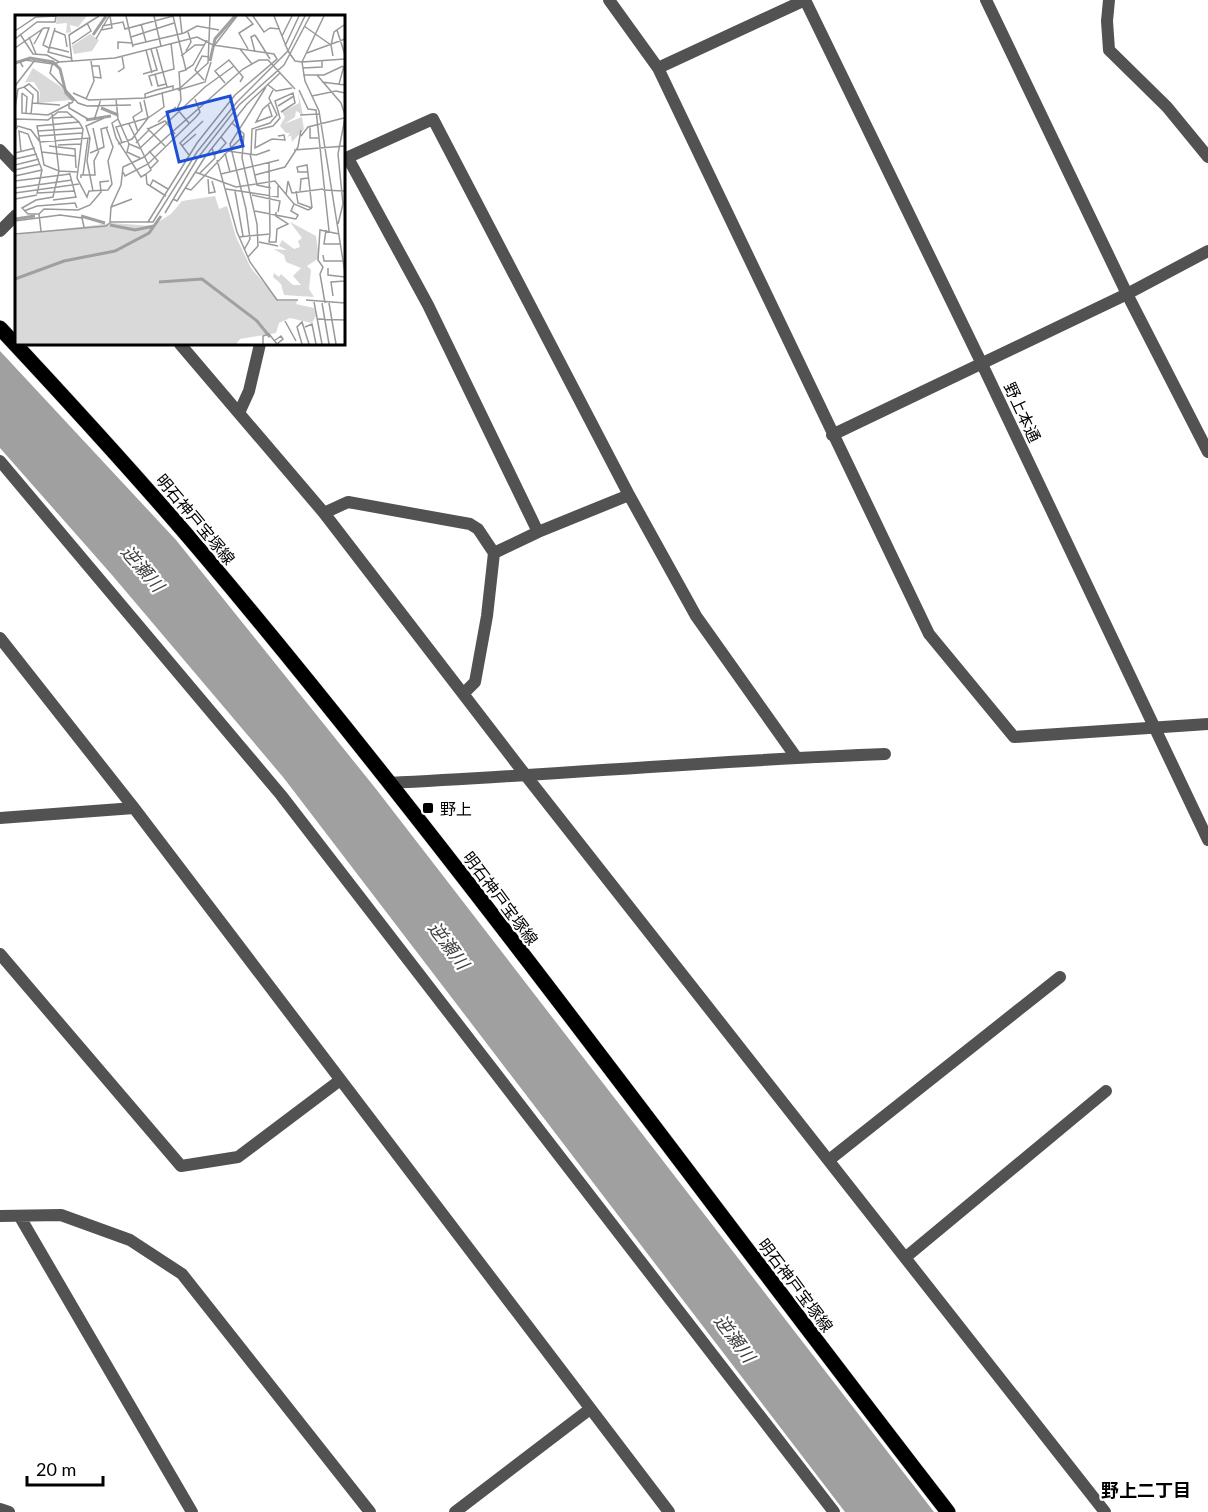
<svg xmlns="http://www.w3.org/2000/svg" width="1208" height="1512" viewBox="0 0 1208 1512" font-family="Lato,'Noto Sans JP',sans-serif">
  <rect width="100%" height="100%" fill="#fff"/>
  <!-- water -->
  <path fill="#a0a0a0" d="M0,351L176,540L376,789L934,1512H845L283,777L112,575L0,448Z"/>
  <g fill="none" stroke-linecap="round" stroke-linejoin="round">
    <defs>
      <path id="primary" d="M0,328C71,404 142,481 209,561C467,868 702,1195 948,1512"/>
    </defs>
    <!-- primary casing -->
    <use href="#primary" stroke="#dbdbdb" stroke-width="16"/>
    <!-- minor -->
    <path stroke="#525252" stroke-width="12" d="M609,0L658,68L929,634L1014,737L1208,724
      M986,0L1127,294L1208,452
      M1109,0L1107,21L1109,50L1167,107L1208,157
      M658,68L805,0
      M0,150L16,167
      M348,158L428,305L538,532
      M344,159L433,119L629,495L696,616L796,757
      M0,231L16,215
      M180,344L324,513L527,777L1105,1512
      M239,413L249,391L260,344
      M832,435L1127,294L1208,251
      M0,461L281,795L834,1512
      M324,513L348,502L470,524L478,529L494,553L487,616L475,682L463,694
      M494,553L538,532L629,495
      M0,638L134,808L669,1512
      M389,783C555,775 719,760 885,754
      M0,818L134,808
      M0,954L181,1166L238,1157L339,1081
      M829,1160L1060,977
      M0,1216L61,1215L130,1240L182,1274L370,1512
      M20,1217L192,1512
      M906,1257L1106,1091
      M0,1509L9,1512
      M455,1512L590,1409"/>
    <!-- tertiary -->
    <path stroke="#525252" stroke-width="12" d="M805,0L981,362L1208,840"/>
    <!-- primary -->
    <use href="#primary" stroke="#000" stroke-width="15"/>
  </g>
  <!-- markers -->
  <rect fill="#000" stroke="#fff" stroke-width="2" x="422" y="802" width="12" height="12" rx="3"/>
  <g text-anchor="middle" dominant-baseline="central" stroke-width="4.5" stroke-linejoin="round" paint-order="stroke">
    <!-- street labels -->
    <g font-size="16" fill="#000" stroke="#fff">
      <text transform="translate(1023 412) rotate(65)">野上本通</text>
      <text transform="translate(196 519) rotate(50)">明石神戸宝塚線</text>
      <text transform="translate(501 898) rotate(53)">明石神戸宝塚線</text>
      <text transform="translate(796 1285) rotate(53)">明石神戸宝塚線</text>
    </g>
    <!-- poi labels -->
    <g font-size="16" fill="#000" stroke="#fff" text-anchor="start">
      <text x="440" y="808">野上</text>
    </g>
    <!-- water labels -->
    <g font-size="18" font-style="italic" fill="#414141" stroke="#fff">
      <text transform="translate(143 568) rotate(49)">逆瀬川</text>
      <text transform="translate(449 945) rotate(53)">逆瀬川</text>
      <text transform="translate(735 1338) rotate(53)">逆瀬川</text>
    </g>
    <!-- neighbourhood labels -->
    <g font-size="18" font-weight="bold" fill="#000" stroke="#fff">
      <text x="1146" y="1490">野上二丁目</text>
    </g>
  </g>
  <!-- overview -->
  <g transform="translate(15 15)">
    <rect width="330" height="330" fill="#fff"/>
    <path d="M42,1H72L63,12L55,10L56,17L51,18L52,8L41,9ZM75,19L84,25L77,36L59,39L57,31ZM18,53L49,74L56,85L24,88L25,77L19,67H10ZM283,77L288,100L281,96L280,102L269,109L287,102L289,114L277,127L276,121L282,119L272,122L275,118H271L265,111L270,102L267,97L284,88ZM200,181L204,194L212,191L221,222L236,253L264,286H282L281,289L299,293L301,301L297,308L275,303L264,308L261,318L225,324L221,329H0V220L97,208L137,211L156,199L167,186ZM275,207L301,221L304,243L292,251L296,255L294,274L299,282L269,280L266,269L258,262L259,258L264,262L266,259L278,270H286L278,261L286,253L271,247L269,240L259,234L272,235L264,231L267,225L279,234L285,232L283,226L287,223Z" fill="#d9d9d9"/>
    <path fill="none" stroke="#a0a0a0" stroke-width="3" d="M78,20L91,1M195,46L200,24L220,1M0,48L15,43L38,47L45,54L51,78L59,86M86,93L103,100M71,105L96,101M66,201L90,208M0,204L20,201M95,210L120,215L139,211M0,264L49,246L100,236L134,218L146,201M144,267L187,264L242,306L255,322"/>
    <path fill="none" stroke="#999" stroke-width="1.5" d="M111,1L118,32M139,1L146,31M158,1L171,55L164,57L166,85L162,94L174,108M165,1L167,19M231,1L238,9L224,18L233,34M238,1L249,17L255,13L265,14M259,1L273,36M126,9L131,27M87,11L108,7L110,14L158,1M289,11L316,30M40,13L33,37L56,43M86,15L97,13L95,1M322,15L330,40M0,16L21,2L41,1M40,16L50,20L52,32M5,19L18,39L32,40L44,47L100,43L182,22L198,30L259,39L262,44L220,80L182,128L133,207M240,20L255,44M240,20L236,22L240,37M267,21L277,1M14,22L21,39M116,22L159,8M0,24L22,7H40L41,1M81,24L94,1M19,29L28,13M57,29L76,16L72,8M118,30L169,18L182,11L204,15M199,31L222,1M270,31L284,1M34,32L54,37M141,32L152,72M0,33L29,13H34L28,30L34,33M103,34V27L117,28M225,34L237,49M131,35L137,58M171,36L176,27L173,17M273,36L290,1M292,38L330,24M166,41L180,30H190M318,41L316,30L319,17L329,10M330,44L287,47L290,66L304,96L330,258M44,47L37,50L35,58L63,88L72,91L116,90M57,47L54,20L84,1M77,51H84L86,63L78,62M8,52L5,47L10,45L38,49M288,53L307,52V46M170,55L178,50L192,25M103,57L109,53L107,41M128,59L142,55L136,34M140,59L143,71L151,69M288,60H309L328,51M302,60L326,88L330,100M189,65L180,55L187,41L194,42M307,67L330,70M210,68L200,56L214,45L228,62L225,67M252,69L261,76L277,73M324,69L329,51M0,71L20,45M137,71L134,61L159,54L156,28M9,72L14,69L23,77V88M163,75L190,67L196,47M284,75L293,94L301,95L314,216M7,78V98L33,100L58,87M7,78L12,82L11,98M58,78L74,85L130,83L165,73L193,48L195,1M297,81L321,76L330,78M130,83V79L141,75L158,71V74M71,84L79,66L76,46M101,84L103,104L97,108L101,123L126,162L131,159M54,87V93L73,104M17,88L45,90M253,89L257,101L241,107L248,94L256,87M263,91L279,81M0,93L3,74L9,72L18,80L16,99M285,100L304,99M38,103L58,102M103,104L114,129L124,133M79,105L86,84M143,107L161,92M217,108L229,119L227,143L242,209L243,231L233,242M114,109L136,155L131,159L132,169L151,181M1,111V104L33,105L43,97H52L64,107L68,114L62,163L72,182L74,176L93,175L97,169L93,146L98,132L91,112M295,111V123H303M78,113L83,136M132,113L150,131M133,114L150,106L160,119M0,115L3,111L16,115L25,127L75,123M23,116L67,113M123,117L118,102L127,96L125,87M24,121L67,118M263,121L269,120L270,125L257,124L240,133L241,115L258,111L265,103L260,86L278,78L280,88L266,97M286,121L293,112L329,103M107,128L101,112L133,103L129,85M121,128L134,115M103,129L117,124L133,103L149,92L147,77M114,129L112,137L125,143M43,130L66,129M34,131L60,134L61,153M167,131L181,119M124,134L190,72L219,51M215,134L228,121M279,135L330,131M134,136L143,146L135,154M6,137L4,116L13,119L27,155L22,179M27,137L60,141M0,138L20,133M75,138L89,132L86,114L93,112M210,138L215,157M235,139L242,170L256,173M174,140L165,128L188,106M236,140L237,114L255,108L262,100L254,83L258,75M199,141L211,128L206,122M0,144L22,139M202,145L222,217L235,247L262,285H283M0,150L24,144M0,155L25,149M63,157L44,156L29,150L22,111L64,107M108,157L110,161L133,149L181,102L185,97L180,84M180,157L221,172L260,166L279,189L293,195L297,193M293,157H283L282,152L292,150L297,193M184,159L200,143L197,133M206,159L264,145M68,160L73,123M240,160L270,152L283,132L286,115M0,161L27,155M66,163V160H80L79,146L84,136M193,164L194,178L200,177L197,166M0,166L55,159M135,171L138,165L153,174M0,173L57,165M170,173L176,175L213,136L241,140L255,135M211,174L263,182V171M308,175L329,176M78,176L72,146L75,123L71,111L89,103M220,176L228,221M281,176L283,188L297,193M285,176L286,164L293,163M0,178L64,169M22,178L60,176M237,180L265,186L263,197M271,180L273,166L277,178L308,174M0,184L22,180M158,184L162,186L190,142L232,89L265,58M38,185L61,182L54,156M279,189L276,196L283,200L281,204M96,192L117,184M9,196L22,191L60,188L62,193M240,196L281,204M150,198L182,144L224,90L269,50L295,1M24,199L29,194L63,195L75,190L86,177L85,167L94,166M0,206L45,200L67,203L69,212M95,207L96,192L106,170L108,152L129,142L228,54L244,45H253L280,74M323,209L328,189L323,139L330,103M311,215L309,229H325M26,216L24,199H13L7,193L21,185L38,182L44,156L37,99M0,219L91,211L96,207H138L182,137L222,87L273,36L280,46L287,47L309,1M255,219L254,227H261L262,214L273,209L261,201V197M224,222L255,219L254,147M244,227L263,231M229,235L235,224L231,194L215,129L251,72M308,240L309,246H328M313,253V260L330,262M318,281L316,267L330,266M291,285L330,288M299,287L307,329M307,288L314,329M310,288L305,259L308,252L303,245L305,215L324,219M314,288L321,329M303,304L330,305M270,306L281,326M290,312L297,309L301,329M259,326L266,321L268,324L262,329M248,329V321L254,319L262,329M287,329L282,312L287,307L294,329"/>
    <path fill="#1d4ed8" fill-opacity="0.15" stroke="#1d4ed8" stroke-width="3" d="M215,81L228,131L164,147L152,97Z"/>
    <rect width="330" height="330" fill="none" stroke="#000" stroke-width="3"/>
  </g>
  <!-- scale -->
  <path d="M27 1476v9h76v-9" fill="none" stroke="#000000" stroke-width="3"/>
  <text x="36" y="1476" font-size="18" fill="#000000" stroke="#ffffff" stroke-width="4.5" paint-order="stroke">20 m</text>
</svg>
